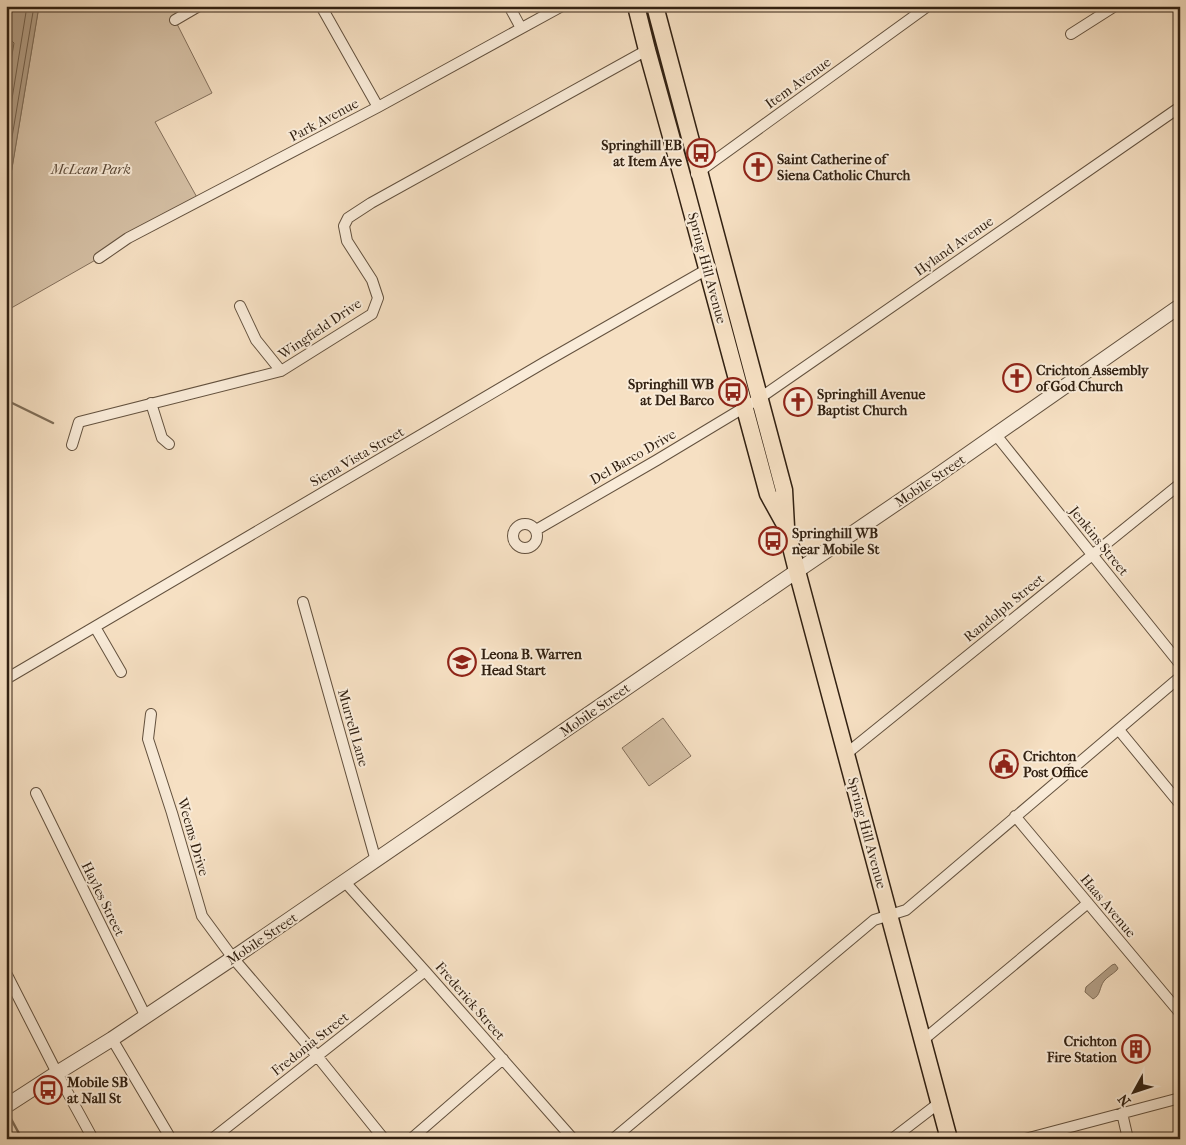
<svg xmlns="http://www.w3.org/2000/svg" width="1186" height="1145" viewBox="0 0 1186 1145" font-family="'IM FELL French Canon',serif">
  <rect width="100%" height="100%" fill="#f6e0c3"/>
  <filter id="stains"><feTurbulence type="fractalNoise" baseFrequency=".004" numOctaves="4"/><feColorMatrix values="0 0 0 0 .2 0 0 0 0 .09 0 0 0 0 .02 0 0 0 .5 -.17"/></filter>
  <radialGradient id="worn" r=".72"><stop offset=".6" stop-color="#630" stop-opacity="0"/><stop offset="1" stop-color="#630" stop-opacity=".3"/></radialGradient>
  <!-- green -->
  <path fill="#d5c0a5" stroke="#84705c" d="M39,6H199L175,20L212,93L155,122L199,201L6,311V204Z
    M663,718L691,756L649,786L622,748Z"/>
  <!-- water -->
  <path fill="#b39f87" stroke="#7f6d58" d="M11,6H39L6,204V42Z
    M1115,964L1118,968L1117,970C1113,974 1107,977 1104,981C1099,988 1101,995 1093,999L1085,992L1086,987L1112,965Z"/>
  <g fill="none" stroke-linecap="round" stroke-linejoin="round">
    <!-- shore -->
    <path stroke="#72604c" stroke-width="1" d="M6,41H12L14,43L6,91
      M6,136L27,6
      M6,173L34,6"/>
    <!-- stream -->
    <path stroke="#7f6d58" stroke-width="2.5" d="M6,400L53,423
      M10,1117L22,1139"/>
    <defs>
      <path id="minor" d="M321,6L378,107
        M509,6L521,28
        M175,20L199,6
        M1071,34L1115,6
        M696,174L928,6
        M99,258L128,238L378,107L562,6
        M240,306L256,340L281,371
        M151,403L162,438L169,444
        M996,435L1180,664
        M72,445L79,422L281,371L372,314L378,298L372,280L347,241L344,226L348,218L371,203L647,50
        M513 536a12 12 0 1 1 24 0a12 12 0 1 1-24 0Z
        M536,530L657,460L760,398L1180,107
        M303,602L376,861
        M95,627L121,672
        M6,679L545,362L711,267
        M151,714L148,739L172,813L202,916L233,958L317,1056L384,1139
        M1119,730L1180,804
        M846,754L1180,484
        M36,793L146,1017
        M1015,816L1180,1013
        M345,882L425,971L573,1139
        M6,973L57,1073L93,1139
        M112,1039L171,1139
        M922,1041L1088,903
        M1122,1113L1128,1139
        M212,1139L425,971
        M411,1139L503,1059
        M613,1139L874,920L906,910L1180,677
        M892,1139L939,1103
        M1025,1139L1180,1098"/>
      <path id="tertiary" d="M6,1106L57,1073L112,1039L233,958L797,571L935,477L1180,306"/>
      <path id="primary" d="M636,6L647,50L684,183L768,494L784,523
        M655,6L784,490L786,527L797,571L949,1139"/>
    </defs>
    <!-- minor casing -->
    <use href="#minor" stroke="#63513e" stroke-width="12"/>
    <!-- tertiary casing -->
    <use href="#tertiary" stroke="#63513e" stroke-width="16"/>
    <!-- primary casing -->
    <use href="#primary" stroke="#322112" stroke-width="19"/>
    <!-- minor -->
    <use href="#minor" stroke="#f9ebd8" stroke-width="10"/>
    <!-- tertiary -->
    <use href="#tertiary" stroke="#f9ebd8" stroke-width="14"/>
    <!-- primary -->
    <use href="#primary" stroke="#f6e0c3" stroke-width="16"/>
  </g>
  <!-- icons -->
  <defs>
    <symbol id="bus-ring" viewBox="-11 -11 22 22"><circle r="9.5" fill="#f9ebd8" stroke="#8f2418" stroke-width="1.5"/><path d="M-5-6H5V4H4V6H2V4H-2V6H-4V4H-5ZM-3.5-4V0h7V-4ZM-3.5 1.2v1.5H-2V1.2ZM2 1.2v1.5H3.5V1.2Z" fill="#8f2418"/></symbol>
    <symbol id="church-ring" viewBox="-11 -11 22 22"><circle r="9.5" fill="#f9ebd8" stroke="#8f2418" stroke-width="1.5"/><path d="M-1.2-6h2.4v3.5h3.3v2.4h-3.3V6h-2.4V-.1h-3.3v-2.4h3.3Z" fill="#8f2418"/></symbol>
    <symbol id="school-ring" viewBox="-11 -11 22 22"><circle r="9.5" fill="#f9ebd8" stroke="#8f2418" stroke-width="1.5"/><path d="M0-5L7-2L0 1L-7-2ZM-4 1L0 2.5L4 1V4Q0 6-4 4Z" fill="#8f2418"/></symbol>
    <symbol id="civic-ring" viewBox="-11 -11 22 22"><circle r="9.5" fill="#f9ebd8" stroke="#8f2418" stroke-width="1.5"/><path d="M-.6-6.5H3V-4.5H.6V-3L4-1V1h2V6H-6V1h2V-1L-.6-3ZM-1.2 2.5V6h2.4V2.5Z" fill="#8f2418"/></symbol>
    <symbol id="building-ring" viewBox="-11 -11 22 22"><circle r="9.5" fill="#f9ebd8" stroke="#8f2418" stroke-width="1.5"/><path d="M-4-6H4V6H1V3H-1V6H-4ZM-2.5-4.3h1.7v1.8h-1.7ZM.8-4.3h1.7v1.8H.8ZM-2.5-1h1.7V.8h-1.7ZM.8-1h1.7V.8H.8Z" fill="#8f2418"/></symbol>
  </defs>
  <g fill-rule="evenodd">
    <use href="#bus-ring" x="685" y="137" width="32" height="32"/>
    <use href="#church-ring" x="742" y="151" width="32" height="32"/>
    <use href="#church-ring" x="1001" y="362" width="32" height="32"/>
    <use href="#bus-ring" x="717" y="376" width="32" height="32"/>
    <use href="#church-ring" x="782" y="386" width="32" height="32"/>
    <use href="#bus-ring" x="757" y="525" width="32" height="32"/>
    <use href="#school-ring" x="446" y="646" width="32" height="32"/>
    <use href="#civic-ring" x="988" y="748" width="32" height="32"/>
    <use href="#building-ring" x="1120" y="1033" width="32" height="32"/>
    <use href="#bus-ring" x="32" y="1074" width="32" height="32"/>
  </g>
  <g text-anchor="middle" dominant-baseline="central" stroke-width="4" stroke-linejoin="round" paint-order="stroke">
    <!-- street labels -->
    <g font-size="14" fill="#322112" stroke="#f9ebd8">
      <text transform="translate(798 83) rotate(-36)">Item Avenue</text>
      <text transform="translate(324 120) rotate(-28)">Park Avenue</text>
      <text transform="translate(954 246) rotate(-35)">Hyland Avenue</text>
      <text transform="translate(707 268) rotate(75)">Spring Hill Avenue</text>
      <text transform="translate(320 329) rotate(-34)">Wingfield Drive</text>
      <text transform="translate(357 457) rotate(-30)">Siena Vista Street</text>
      <text transform="translate(633 457) rotate(-30)">Del Barco Drive</text>
      <text transform="translate(930 481) rotate(-34)">Mobile Street</text>
      <text transform="translate(1099 541) rotate(51)">Jenkins Street</text>
      <text transform="translate(1004 608) rotate(-39)">Randolph Street</text>
      <text transform="translate(595 710) rotate(-35)">Mobile Street</text>
      <text transform="translate(353 728) rotate(74)">Murrell Lane</text>
      <text transform="translate(867 833) rotate(75)">Spring Hill Avenue</text>
      <text transform="translate(193 837) rotate(74)">Weems Drive</text>
      <text transform="translate(103 899) rotate(64)">Hayles Street</text>
      <text transform="translate(1108 906) rotate(50)">Haas Avenue</text>
      <text transform="translate(262 939) rotate(-34)">Mobile Street</text>
      <text transform="translate(470 1001) rotate(49)">Frederick Street</text>
      <text transform="translate(310 1044) rotate(-38)">Fredonia Street</text>
    </g>
    <!-- poi labels -->
    <g font-size="14" font-weight="bold" fill="#322112" stroke="#f9ebd8" text-anchor="start">
      <text x="682" y="145" text-anchor="end">Springhill EB<tspan x="682" dy="16">at Item Ave</tspan></text>
      <text x="777" y="159">Saint Catherine of<tspan x="777" dy="16">Siena Catholic Church</tspan></text>
      <text x="1036" y="370">Crichton Assembly<tspan x="1036" dy="16">of God Church</tspan></text>
      <text x="714" y="384" text-anchor="end">Springhill WB<tspan x="714" dy="16">at Del Barco</tspan></text>
      <text x="817" y="394">Springhill Avenue<tspan x="817" dy="16">Baptist Church</tspan></text>
      <text x="792" y="533">Springhill WB<tspan x="792" dy="16">near Mobile St</tspan></text>
      <text x="481" y="654">Leona B. Warren<tspan x="481" dy="16">Head Start</tspan></text>
      <text x="1023" y="756">Crichton<tspan x="1023" dy="16">Post Office</tspan></text>
      <text x="1117" y="1041" text-anchor="end">Crichton<tspan x="1117" dy="16">Fire Station</tspan></text>
      <text x="67" y="1082">Mobile SB<tspan x="67" dy="16">at Nall St</tspan></text>
    </g>
    <!-- park labels -->
    <g font-size="14" font-style="italic" fill="#5b4937" stroke="#f9ebd8">
      <text x="91" y="169">McLean Park</text>
    </g>
  </g>
  <!-- margin -->
  <rect width="1186" height="1145" fill="none" stroke="#f6e0c3" stroke-width="25"/>
  <rect x="8" y="8" width="1171" height="1130" fill="none" stroke="#322112" stroke-width="2.5"/>
  <rect x="12" y="12" width="1161" height="1120" fill="none" stroke="#322112"/>
  <!-- north arrow -->
  <g transform="translate(1134 1092) rotate(230)" stroke="#f9ebd8" stroke-width="4" paint-order="stroke">
  <path d="M0-4L9 19L0 12L-9 19Z" fill="#322112"/>
  <text y="-8" font-size="14" font-weight="bold" text-anchor="middle" fill="#322112">N</text>
  </g>
  <rect width="100%" height="100%" filter="url(#stains)"/>
  <rect width="100%" height="100%" fill="url(#worn)"/>
</svg>
